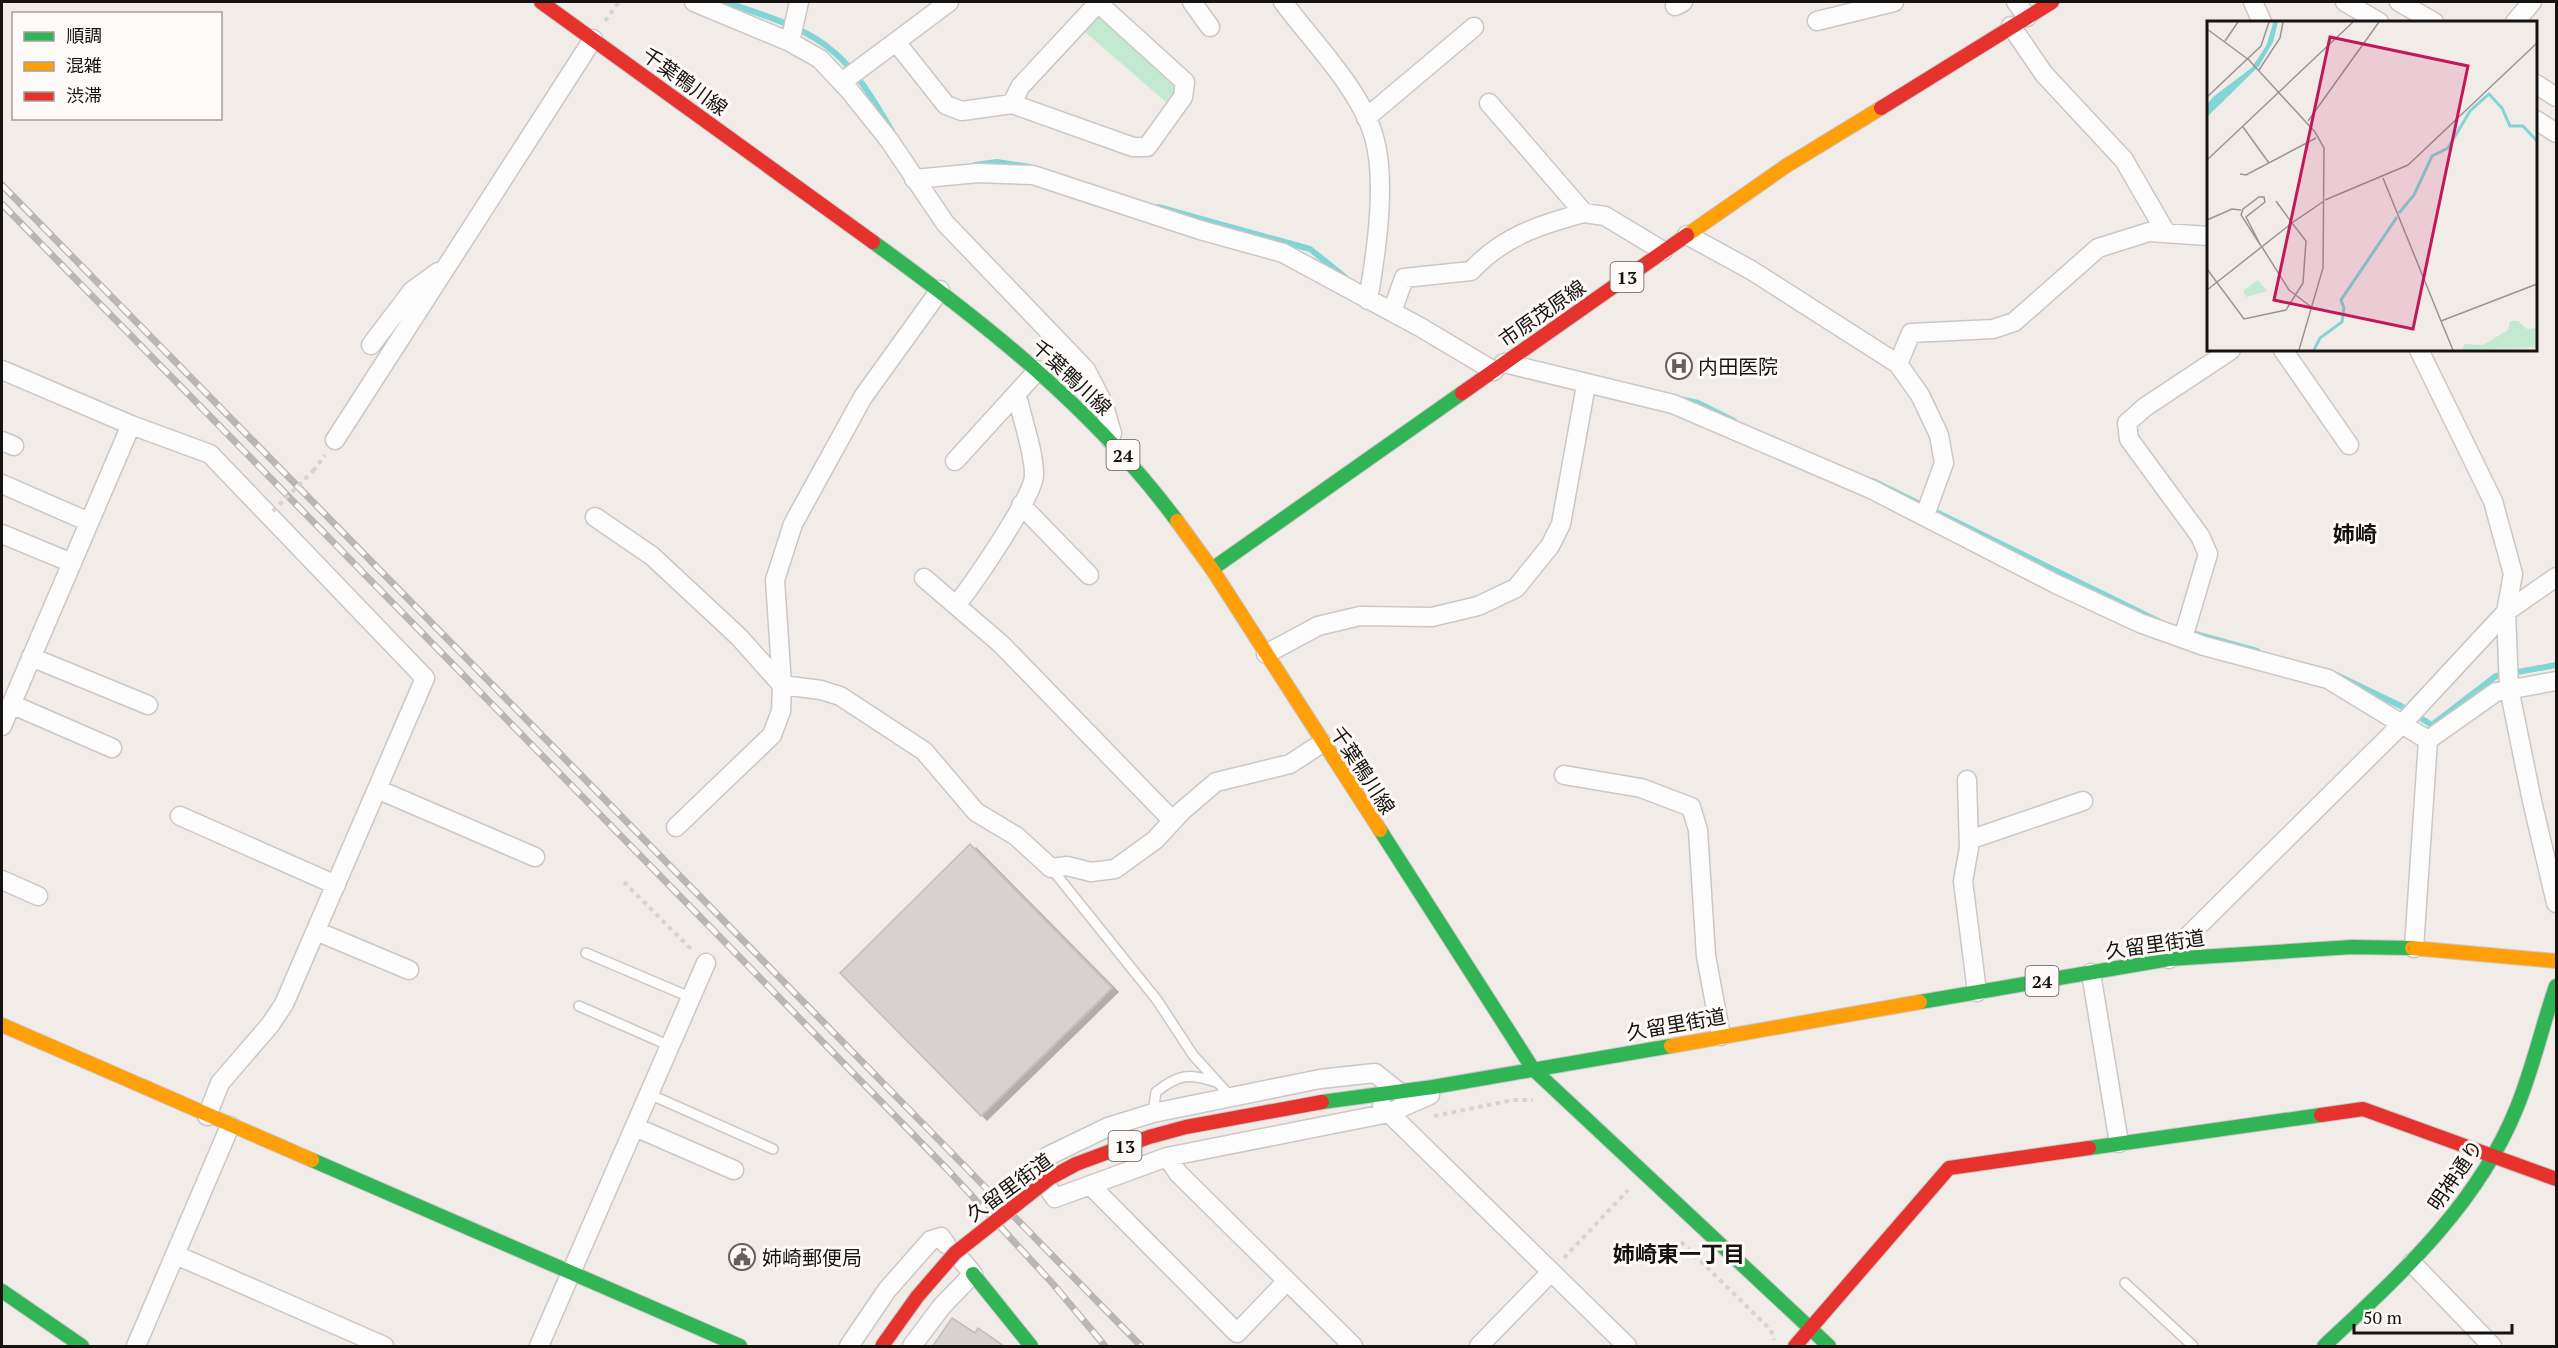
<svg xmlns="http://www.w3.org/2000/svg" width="2558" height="1348" viewBox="0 0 2558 1348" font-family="'PT Serif','Noto Sans JP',serif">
  <defs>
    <filter id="shadow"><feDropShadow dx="6" dy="4" stdDeviation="0" flood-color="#0004"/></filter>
  </defs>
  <rect width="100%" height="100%" fill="#f2ece9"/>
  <!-- green -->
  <path fill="#c3e9d0" d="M1098,3L1185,82L1174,109L1077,25Z"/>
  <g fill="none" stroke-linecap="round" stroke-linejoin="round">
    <!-- stream -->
    <path stroke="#82d5d5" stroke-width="6" d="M726,2C762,15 805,26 835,53C859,74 876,104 892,131
      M975,165L997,162L1030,167
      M1158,207L1310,249L1345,277
      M1680,399L1698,403L1734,421
      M1873,481L2160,622
      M2192,633L2257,651
      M2328,671L2403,707L2432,725L2496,676L2556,665"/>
  </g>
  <!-- building -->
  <path fill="#d7d2d0" stroke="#c2bdbb" stroke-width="1.5" filter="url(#shadow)" d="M970,844L1112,988L981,1116L840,973Z
    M952,1318L975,1333L978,1328L1005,1347H932Z"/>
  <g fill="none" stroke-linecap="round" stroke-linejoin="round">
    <defs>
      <path id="lane" d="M1051,868L1157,1000L1193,1055L1231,1097
        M586,953L692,998
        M579,1006L670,1046
        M649,1094L773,1149
        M1153,1113L1156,1092C1179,1074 1189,1073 1216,1082
        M2125,1283L2193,1346"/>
      <path id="street" d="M694,2L790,42L820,59L849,90L889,140L945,223L1086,370L1103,403L1112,433L1110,439
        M1192,2L1210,27
        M1283,2C1312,41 1361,90 1374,137C1387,182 1376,254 1368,300
        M2016,2L2027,17
        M2253,2L2262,22
        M2345,2L2379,22
        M2399,2L2434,22
        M1675,6L1683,2
        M1817,21L1894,2
        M2515,22L2532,2
        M2011,26L2044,74L2124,160L2165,231
        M790,42L799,2
        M896,42L946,105L962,111L1012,104L1133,147H1147L1183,97L1185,82L1097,2
        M842,82L949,2
        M2536,84L2556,97
        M1489,103L1584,213L1605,216L1663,251
        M1012,104L1020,87L1098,3
        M1366,118L1474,27
        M2536,120L2556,133
        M914,179L978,173L1033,175L1200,230L1283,253L1420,327L1494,371
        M1687,235L1751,270L1898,364L1920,395L1939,435L1944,463L1925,515
        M1392,312L1404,278L1471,271C1502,237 1541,224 1584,213
        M371,345L412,291L438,272
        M2283,350L2349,445
        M2419,350L2493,501L2513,574L2506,612L2509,688L2532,801L2556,903
        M1504,363L1673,404L1871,489L2056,584L2140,623L2204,646L2328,679L2428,740
        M1898,364L1911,333L1993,329L2014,322L2098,248L2149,232L2208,236
        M2,370L131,425L210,454L425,678L284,1004L270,1025L220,1083L207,1116
        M335,440L593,39
        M2,441L14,446
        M955,461L1038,370
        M2,484L89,522
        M1021,505L1089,575
        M595,517L652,556L739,637L782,685L821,690L840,696L924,751L976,812L1016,836L1051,868L1067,866L1091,872L1115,869L1155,840L1182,811L1216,782L1290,764L1322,743
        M2,534L72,563
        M924,578L1001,644L1173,821
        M957,604C973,584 1034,496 1034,475C1034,452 1024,426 1019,403L1015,395
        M2183,638L2208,554L2200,536L2129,439L2127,423L2145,407L2231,350
        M1266,654L1318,626L1360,616L1432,617L1478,606L1516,588L1550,546L1561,524L1586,385
        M31,657L148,705
        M11,704L112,748
        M2,726L131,425
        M2428,740L2496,692L2556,681
        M1564,775L1641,788L1691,807L1698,830L1706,956L1721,1036
        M1967,780L1969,848L1963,881L1977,992
        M377,789L535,857
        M180,816L336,885
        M676,827L772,735L781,711L782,685L775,580L793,524L863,397L940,290
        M1969,840L2083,801
        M2,880L38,896
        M316,931L409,970
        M2414,948L2428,740
        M2169,959L2186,938L2403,723L2506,612L2556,577
        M2091,973L2119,1143
        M1400,1093L1375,1073L1320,1079L1153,1113L1108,1127L1048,1156L1036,1171L1055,1198L1167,1157L1389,1113L1430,1095
        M1382,1106L1627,1346
        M635,1127L734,1170
        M1167,1157L1178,1173L1353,1346
        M1091,1186L1237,1333L1287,1281
        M176,1255L384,1346
        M2412,1263L2492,1346
        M136,1346L230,1126
        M539,1346L706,963
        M849,1346L887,1290L931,1240L941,1237L946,1244
        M912,1346L942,1306L973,1274L963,1262
        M1479,1346L1551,1272"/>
      <path id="fast" d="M873,242C985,323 1094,409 1177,521
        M1212,569L1462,393
        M1380,830L1533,1069
        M1920,1002L2169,959L2352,947L2412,948
        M1533,1069L1829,1346
        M1322,1102L1433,1087L1671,1046
        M2089,1148L2321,1115
        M312,1160L740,1346
        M973,1274L1031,1346
        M2,1291L82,1346
        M2324,1346C2399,1276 2478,1205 2517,1107C2533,1068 2542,1026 2556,986"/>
      <path id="slow" d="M1687,235L1786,166L1881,108
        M1177,521L1212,569L1380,830
        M2412,948L2556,961
        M2,1025L312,1160
        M1671,1046L1920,1002"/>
      <path id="jam" d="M541,2L873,242
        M1881,108L2052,2
        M1462,393L1687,235
        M2321,1115L2363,1109L2556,1179
        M1795,1346L1949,1168L2089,1148"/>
    </defs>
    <!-- lane casing -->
    <use href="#lane" stroke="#ccc7c5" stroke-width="12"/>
    <!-- street casing -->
    <use href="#street" stroke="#ccc7c5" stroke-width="21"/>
    <!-- fast casing -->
    <use href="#fast" stroke="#ccc7c5" stroke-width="16"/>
    <!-- slow casing -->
    <use href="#slow" stroke="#ccc7c5" stroke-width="16"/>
    <!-- jam casing -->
    <use href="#jam" stroke="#ccc7c5" stroke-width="16"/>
    <!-- path -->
    <path stroke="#d5d3d3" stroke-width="4" stroke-dasharray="4.5 4.5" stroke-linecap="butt" d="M605,21L619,2
      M313,471L325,455
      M624,882L692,950
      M1434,1116L1513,1100H1533
      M1681,1242L1771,1330L1774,1340
      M1564,1258L1628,1190"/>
    <!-- lane -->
    <use href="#lane" stroke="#fdfcfc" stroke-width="9"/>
    <!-- street -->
    <use href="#street" stroke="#fdfcfc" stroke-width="18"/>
    <!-- fast -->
    <use href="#fast" stroke="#30b455" stroke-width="14"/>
    <!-- slow -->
    <use href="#slow" stroke="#ff9f0a" stroke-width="14"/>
    <!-- jam -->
    <use href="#jam" stroke="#e5322d" stroke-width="14"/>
    <defs>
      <path id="rail" d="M2,185L1141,1346
        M2,204L948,1170L1053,1284L1105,1346"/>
    </defs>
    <!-- rail casing -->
    <use href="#rail" stroke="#b8b6b6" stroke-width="7"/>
    <!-- rail -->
    <use href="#rail" stroke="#fefaf7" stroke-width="4.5" stroke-dasharray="14" stroke-linecap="butt"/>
    <defs>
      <path id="jam-bridge" d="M882,1346L917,1297L955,1253L1050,1178L1076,1164L1149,1137L1186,1127L1322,1102"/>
    </defs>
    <!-- jam-bridge casing -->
    <use href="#jam-bridge" stroke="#ccc7c5" stroke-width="16" stroke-linecap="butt"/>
    <!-- path-bridge -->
    <path stroke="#d5d3d3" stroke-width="4" stroke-dasharray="4.5 4.5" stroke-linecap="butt" d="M273,511L313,471"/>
    <!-- jam-bridge -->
    <use href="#jam-bridge" stroke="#e5322d" stroke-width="14"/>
  </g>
  <!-- icons -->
  <defs>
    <symbol id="hospital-ring" viewBox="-11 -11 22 22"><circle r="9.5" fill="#fefaf7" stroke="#645f5d" stroke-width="1.5"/><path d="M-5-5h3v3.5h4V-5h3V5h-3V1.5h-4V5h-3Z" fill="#645f5d"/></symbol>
    <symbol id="civic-ring" viewBox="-11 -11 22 22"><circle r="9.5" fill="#fefaf7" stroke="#645f5d" stroke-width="1.5"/><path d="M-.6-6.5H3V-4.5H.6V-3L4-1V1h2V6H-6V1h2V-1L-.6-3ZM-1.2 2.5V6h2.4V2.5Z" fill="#645f5d"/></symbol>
  </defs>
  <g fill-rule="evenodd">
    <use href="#hospital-ring" x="1664" y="351" width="30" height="30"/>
    <use href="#civic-ring" x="727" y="1242" width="30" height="30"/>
  </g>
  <g text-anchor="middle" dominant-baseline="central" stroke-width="6" stroke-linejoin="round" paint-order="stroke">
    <!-- shield labels -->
    <g fill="#fefaf7" stroke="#5c5856" stroke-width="1.5">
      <rect x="1610.5" y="262" width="33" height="30" rx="4.5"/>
      <rect x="1106.5" y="440" width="33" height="30" rx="4.5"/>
      <rect x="2025.5" y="966" width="33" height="30" rx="4.5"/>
      <rect x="1108.5" y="1131" width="33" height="30" rx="4.5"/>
    </g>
    <g font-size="18" font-weight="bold" fill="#171311">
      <text x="1627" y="277">13</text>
      <text x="1123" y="455">24</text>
      <text x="2042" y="981">24</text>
      <text x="1125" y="1146">13</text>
    </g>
    <!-- street labels -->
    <g font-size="20" fill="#171311" stroke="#fefaf7">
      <text transform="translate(685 81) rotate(36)">千葉鴨川線</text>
      <text transform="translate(1542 313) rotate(-35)">市原茂原線</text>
      <text transform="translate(1072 377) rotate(43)">千葉鴨川線</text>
      <text transform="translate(1363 770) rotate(57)">千葉鴨川線</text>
      <text transform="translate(2155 944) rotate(-8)">久留里街道</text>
      <text transform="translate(1676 1024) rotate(-10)">久留里街道</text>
      <text transform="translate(2455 1175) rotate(-56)">明神通り</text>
      <text transform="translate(1009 1187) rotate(-36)">久留里街道</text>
    </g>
    <!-- poi labels -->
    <g font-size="20" fill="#171311" stroke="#fefaf7" text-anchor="start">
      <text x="1698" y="366">内田医院</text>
      <text x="762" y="1257">姉崎郵便局</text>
    </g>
    <!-- quarter labels -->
    <g font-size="22" font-weight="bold" fill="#171311" stroke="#fefaf7">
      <text x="2355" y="533">姉崎</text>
      <text x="1679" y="1253">姉崎東一丁目</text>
    </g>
  </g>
  <!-- overview -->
  <g transform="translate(2207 21)">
    <rect width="330" height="330" fill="#f2ece9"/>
    <path d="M51,259L60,270L39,276L36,270ZM303,300H311L320,308L330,307V326L255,329L258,323L276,324L301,309Z" fill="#c3e9d0"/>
    <path d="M68,1H71L66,21L52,45L0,96V84L6,76L47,45L56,33Z" fill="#82d5d5"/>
    <path fill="none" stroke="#82d5d5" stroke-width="3" d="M46,47L61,25L68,1M192,192L207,174L225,135L241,127L263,90L282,73L295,87L303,105H316L330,120M107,329L113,317L135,301L137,287L134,279L190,196"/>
    <path fill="none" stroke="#9a9593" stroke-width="1.5" d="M0,8L42,39L108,111L117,127L116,247L92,329M18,20L31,1M52,49L73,17L76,1M0,76L54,25L62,1M101,100L172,1M36,106L62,142M0,139L146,1M33,153L39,154L109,117M176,157L234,300L330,263M52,176H57L58,181L39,196L54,225L34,194L36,188ZM118,179L201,144L330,22M0,199L25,188L34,189M55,226L82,269L107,288M0,248L37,298L79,289L96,262L99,220L85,202L117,180M0,269L85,202L69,180M234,300L246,329"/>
    <path fill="#c2185b" fill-opacity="0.15" stroke="#c2185b" stroke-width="3" d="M123,16L261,45L206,308L67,279Z"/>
    <rect width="330" height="330" fill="none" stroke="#171311" stroke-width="3"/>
  </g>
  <!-- border -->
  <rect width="2558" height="1348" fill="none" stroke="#171311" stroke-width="6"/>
  <!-- legend -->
  <rect x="12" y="12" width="210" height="108" fill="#fefaf7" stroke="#a29e9b" stroke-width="1.5"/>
  <rect x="24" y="32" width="30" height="9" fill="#30b455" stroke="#a29e9b" stroke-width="1.5"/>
  <text x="66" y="42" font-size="18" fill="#171311">順調</text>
  <rect x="24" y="62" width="30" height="9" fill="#ff9f0a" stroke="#a29e9b" stroke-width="1.5"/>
  <text x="66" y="72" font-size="18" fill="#171311">混雑</text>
  <rect x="24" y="92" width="30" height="9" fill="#e5322d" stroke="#a29e9b" stroke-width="1.5"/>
  <text x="66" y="102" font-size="18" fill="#171311">渋滞</text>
  <!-- scale -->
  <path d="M2354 1324v9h158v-9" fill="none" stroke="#171311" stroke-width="3"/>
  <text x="2363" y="1324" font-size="18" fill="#171311" stroke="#fefaf7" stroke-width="4.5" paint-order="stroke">50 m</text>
</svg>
